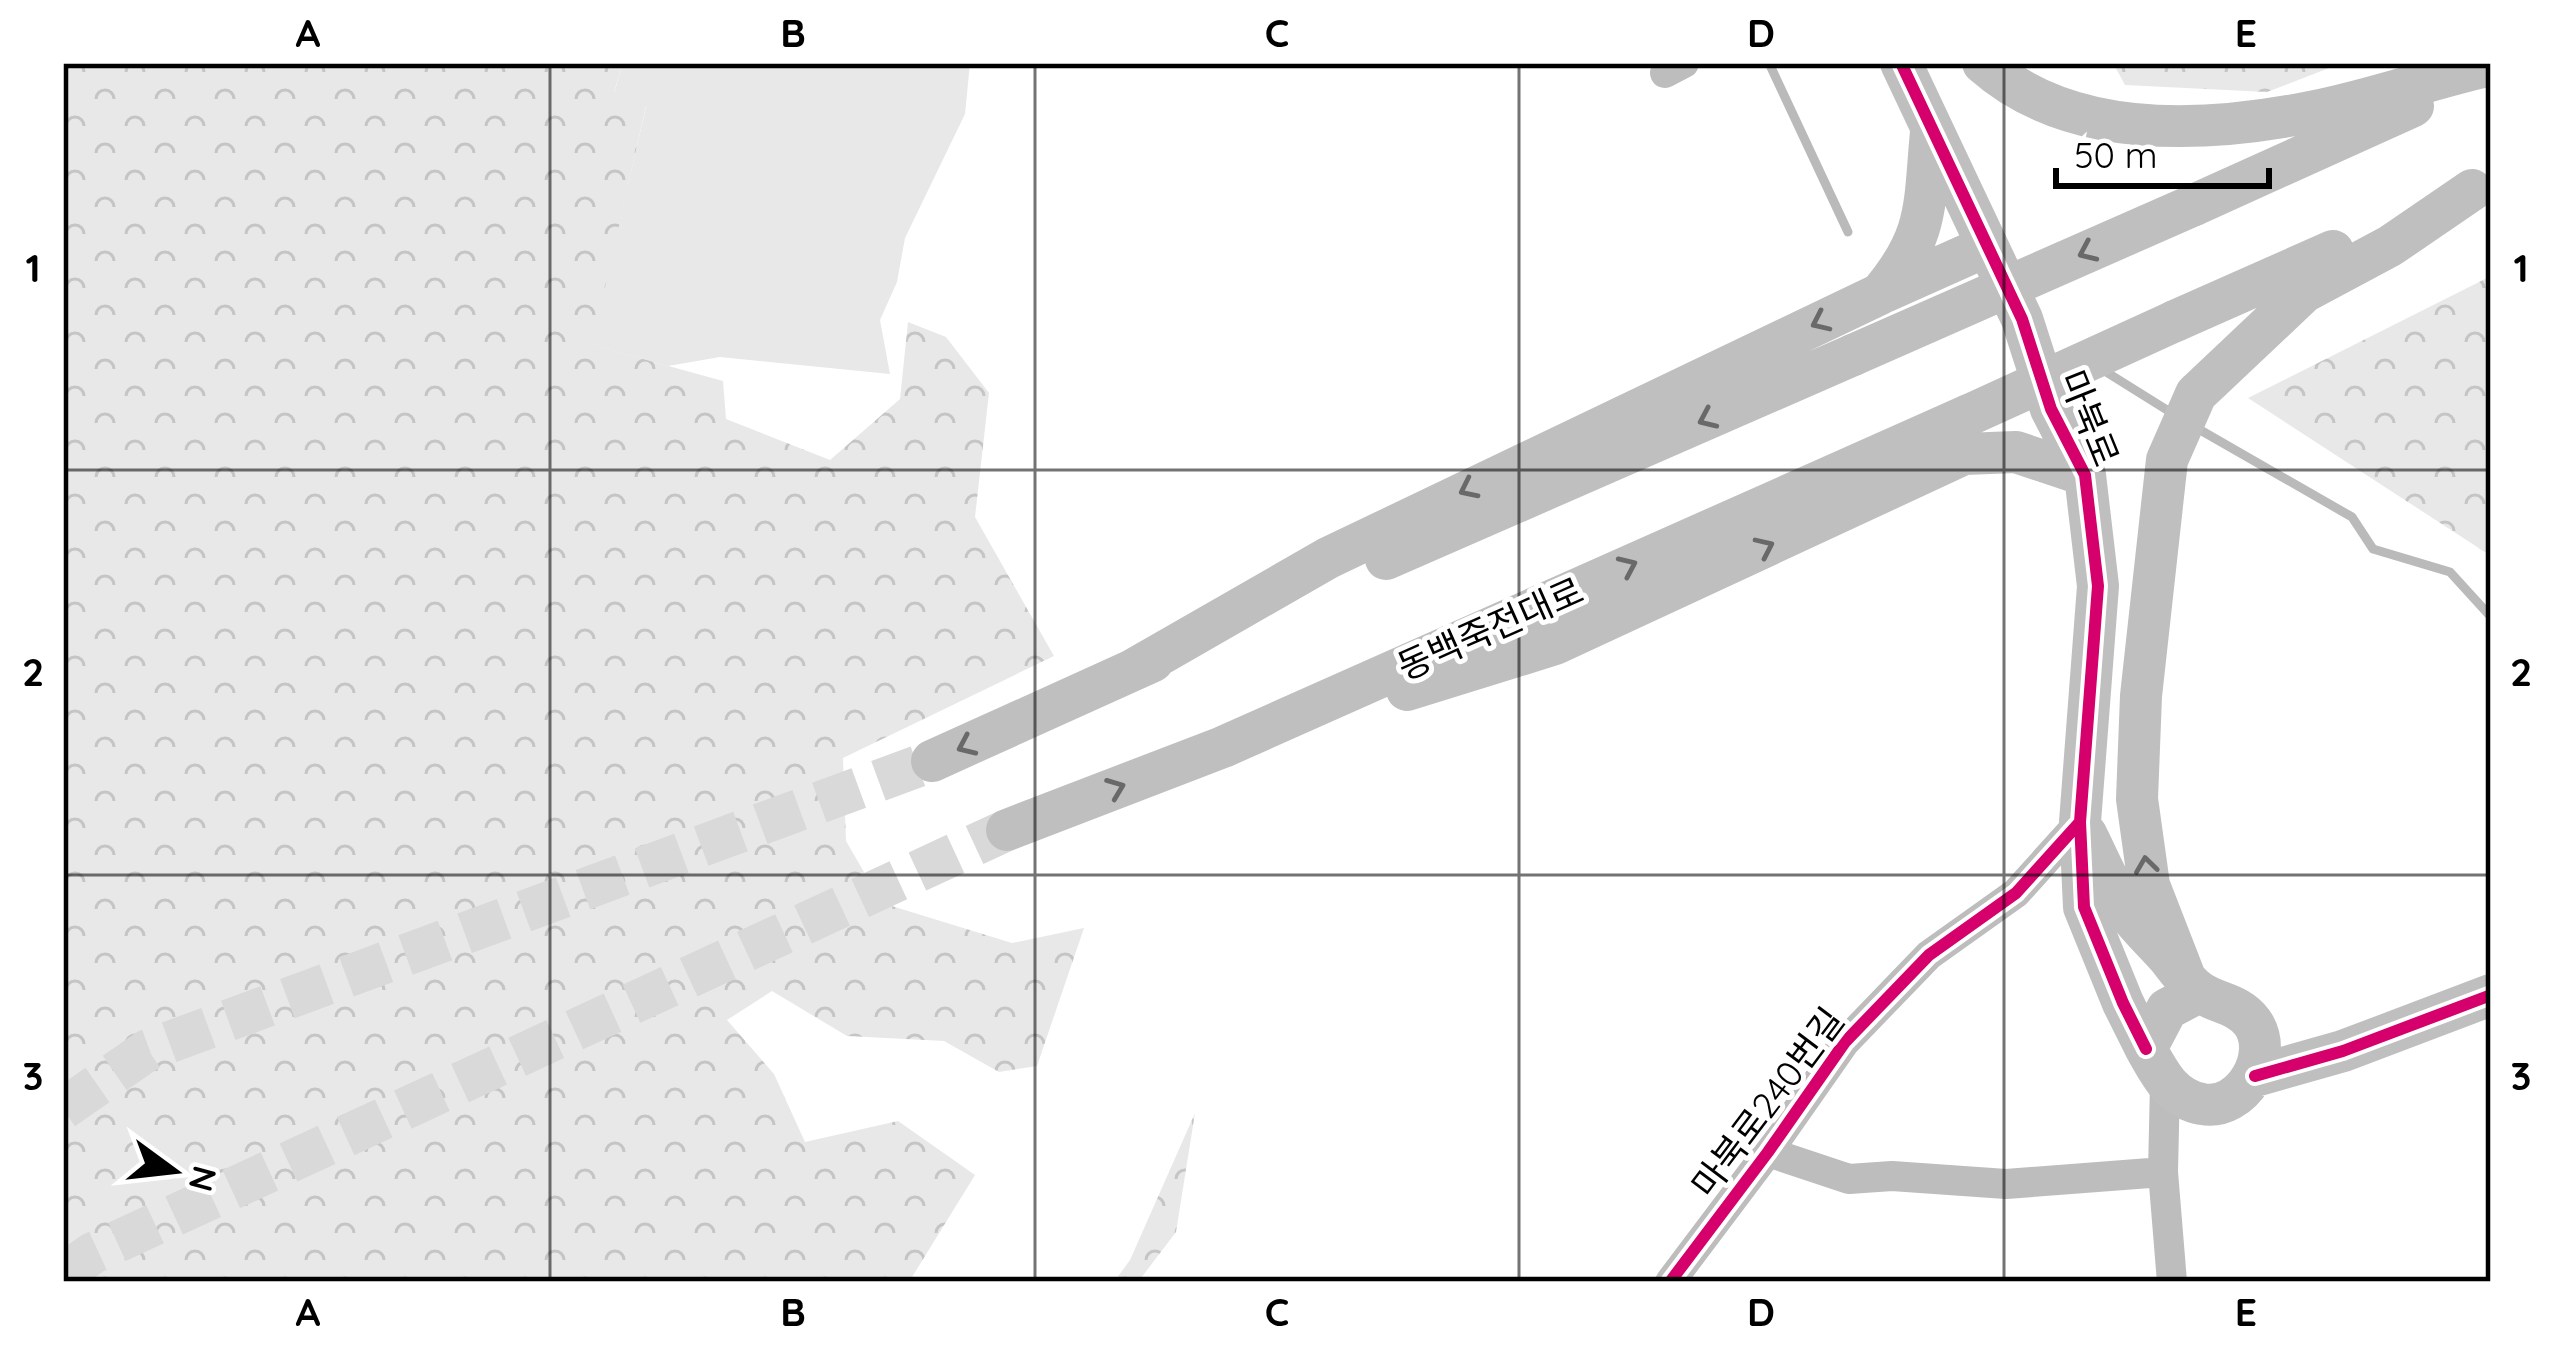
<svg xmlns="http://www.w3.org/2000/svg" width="2554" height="1345" viewBox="0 0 2554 1345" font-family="Quicksand,'Noto Sans KR',sans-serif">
  <defs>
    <pattern id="forest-crowns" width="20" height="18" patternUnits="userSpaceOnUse" patternTransform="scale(3)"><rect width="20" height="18" fill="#e8e8e8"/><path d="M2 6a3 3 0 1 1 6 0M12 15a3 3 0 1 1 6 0" fill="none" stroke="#c5c5c5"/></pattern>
  </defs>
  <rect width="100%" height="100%" fill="#fff"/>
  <!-- green -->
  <path fill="#e8e8e8" d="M623,63H970L965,114L905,238L897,282L880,320L890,374L720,357L668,366L591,345L646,107L614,93Z"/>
  <!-- forest -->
  <path fill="url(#forest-crowns)" d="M63,63H623L614,92L646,106L592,345L723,381L726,419L830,460L900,399L908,322L946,337L989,393L975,517L1054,656L843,758L846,841L882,903L1012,943L1084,928L1037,1066L999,1072L944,1041L847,1036L772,991L727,1020L774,1074L805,1142L898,1121L975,1175L909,1282H63Z
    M2113,63H2342L2267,92L2125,85Z
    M2491,276V556L2248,398Z
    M1195,1113L1176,1232L1138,1282H1114L1130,1260Z"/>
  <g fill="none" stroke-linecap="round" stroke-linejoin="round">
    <!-- stream -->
    <path stroke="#bababa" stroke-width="9" d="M1769,63L1848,232
      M2103,370L2175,415
      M2195,427L2352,517L2373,549L2450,572L2491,617"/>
    <!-- secondary-tunnel -->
    <path stroke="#d9d9d9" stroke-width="42" stroke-dasharray="42 21" stroke-linecap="butt" d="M63,1109L148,1050L932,761
      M63,1274L93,1253L1007,830"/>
    <!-- street -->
    <path stroke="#bdbdbd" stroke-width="30" d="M1665,73L1684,63
      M2165,1083L2163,1172L2172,1282
      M1768,1152L1849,1179L1892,1176L2006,1184L2163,1172
      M1670,1282L1768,1152L1845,1042L1929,955L2016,893L2080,822"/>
    <!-- secondary -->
    <path stroke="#bfbfbf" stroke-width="42" d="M1901,63L2022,319L2051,409L2085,475L2098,586L2080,822L2084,907L2123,1003L2146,1049
      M1983,63C2072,142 2210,133 2320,110C2378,98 2433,78 2491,65
      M2194,205L2413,106
      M1884,292L1987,246
      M2175,321L2333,251
      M1386,559L1853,355
      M1131,671L1328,558L1880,294C1930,235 1924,205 1931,132
      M1407,690L1555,644L1964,454L2016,452L2085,475
      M932,761L1153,661
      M1007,830L1223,747L1969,415
      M2086,834C2097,856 2107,879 2119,900C2131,920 2151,938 2167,956C2176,967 2186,982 2197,990C2215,1004 2237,1002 2252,1022C2276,1055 2242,1112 2202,1104C2172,1099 2160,1074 2146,1049L2167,1009L2199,992
      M2184,975L2149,885L2137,799L2141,696L2167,460L2196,394L2304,292L2390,246L2472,190
      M2255,1076L2343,1051L2491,995"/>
    <!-- secondary-bridge -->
    <path stroke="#bfbfbf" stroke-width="42" d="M1853,355L2194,205
      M1969,415L2175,321"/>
    <defs>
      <path id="cycleway" d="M1901,63L2022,319L2051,409L2085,475L2098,586L2080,822L2084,907L2123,1003L2146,1049
        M2255,1076L2343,1051L2491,995
        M1670,1282L1768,1152L1845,1042L1929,955L2016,893L2080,822"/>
    </defs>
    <!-- cycleway casing -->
    <use href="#cycleway" stroke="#fff" stroke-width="20"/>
    <!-- cycleway -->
    <use href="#cycleway" stroke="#d6006c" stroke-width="12"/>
  </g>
  <!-- one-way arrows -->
  <defs><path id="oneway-chevron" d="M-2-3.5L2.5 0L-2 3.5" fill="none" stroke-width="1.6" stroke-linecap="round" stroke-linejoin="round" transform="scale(3)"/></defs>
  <g stroke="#696969">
    <use href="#oneway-chevron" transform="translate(2087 252) rotate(156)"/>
    <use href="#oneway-chevron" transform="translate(1820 322) rotate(155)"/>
    <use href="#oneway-chevron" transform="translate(1707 419) rotate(156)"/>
    <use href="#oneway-chevron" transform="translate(1468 489) rotate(154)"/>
    <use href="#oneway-chevron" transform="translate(1765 547) rotate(-25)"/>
    <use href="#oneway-chevron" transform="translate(1628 566) rotate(-24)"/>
    <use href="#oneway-chevron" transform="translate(966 746) rotate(156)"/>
    <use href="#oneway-chevron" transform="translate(1116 788) rotate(-21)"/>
    <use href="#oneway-chevron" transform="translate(2146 865) rotate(-98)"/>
  </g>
  <!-- grid -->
  <path fill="none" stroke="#000" stroke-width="3" stroke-opacity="0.55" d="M550,63V1282M1035,63V1282M1519,63V1282M2004,63V1282M63,470H2491M63,875H2491"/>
  <g text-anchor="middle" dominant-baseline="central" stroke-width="10" stroke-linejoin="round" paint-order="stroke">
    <!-- street labels -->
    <g font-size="36" fill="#000" stroke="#fff">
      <text transform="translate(2090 418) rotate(68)">마북로</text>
      <text transform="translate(1490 628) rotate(-24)">동백죽전대로</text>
      <text transform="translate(1767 1102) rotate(-53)">마북로240번길</text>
    </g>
  </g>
  <!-- border -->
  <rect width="2554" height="1345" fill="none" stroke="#ffffff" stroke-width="132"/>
  <!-- north arrow -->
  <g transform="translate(174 1171) rotate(105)" stroke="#ffffff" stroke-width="9" paint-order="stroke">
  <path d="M0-9L21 45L0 30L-21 45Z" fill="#000000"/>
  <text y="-18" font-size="33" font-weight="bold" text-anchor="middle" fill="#000000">N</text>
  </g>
  <!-- scale -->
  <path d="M2056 168v18h213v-18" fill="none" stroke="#000000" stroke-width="6"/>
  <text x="2074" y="168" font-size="36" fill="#000000" stroke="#ffffff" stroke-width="9" paint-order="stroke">50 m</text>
  <rect x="66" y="66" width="2422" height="1213" fill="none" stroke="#000" stroke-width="4.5"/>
  <g font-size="39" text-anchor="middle" font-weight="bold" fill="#000">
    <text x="308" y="47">A</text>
    <text x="793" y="47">B</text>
    <text x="1277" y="47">C</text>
    <text x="1761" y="47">D</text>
    <text x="2246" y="47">E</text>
    <text x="33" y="282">1</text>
    <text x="2521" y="282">1</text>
    <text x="33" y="686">2</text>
    <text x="2521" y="686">2</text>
    <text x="33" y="1090">3</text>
    <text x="2521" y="1090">3</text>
    <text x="308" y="1326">A</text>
    <text x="793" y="1326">B</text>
    <text x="1277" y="1326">C</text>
    <text x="1761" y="1326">D</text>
    <text x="2246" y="1326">E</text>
  </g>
</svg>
